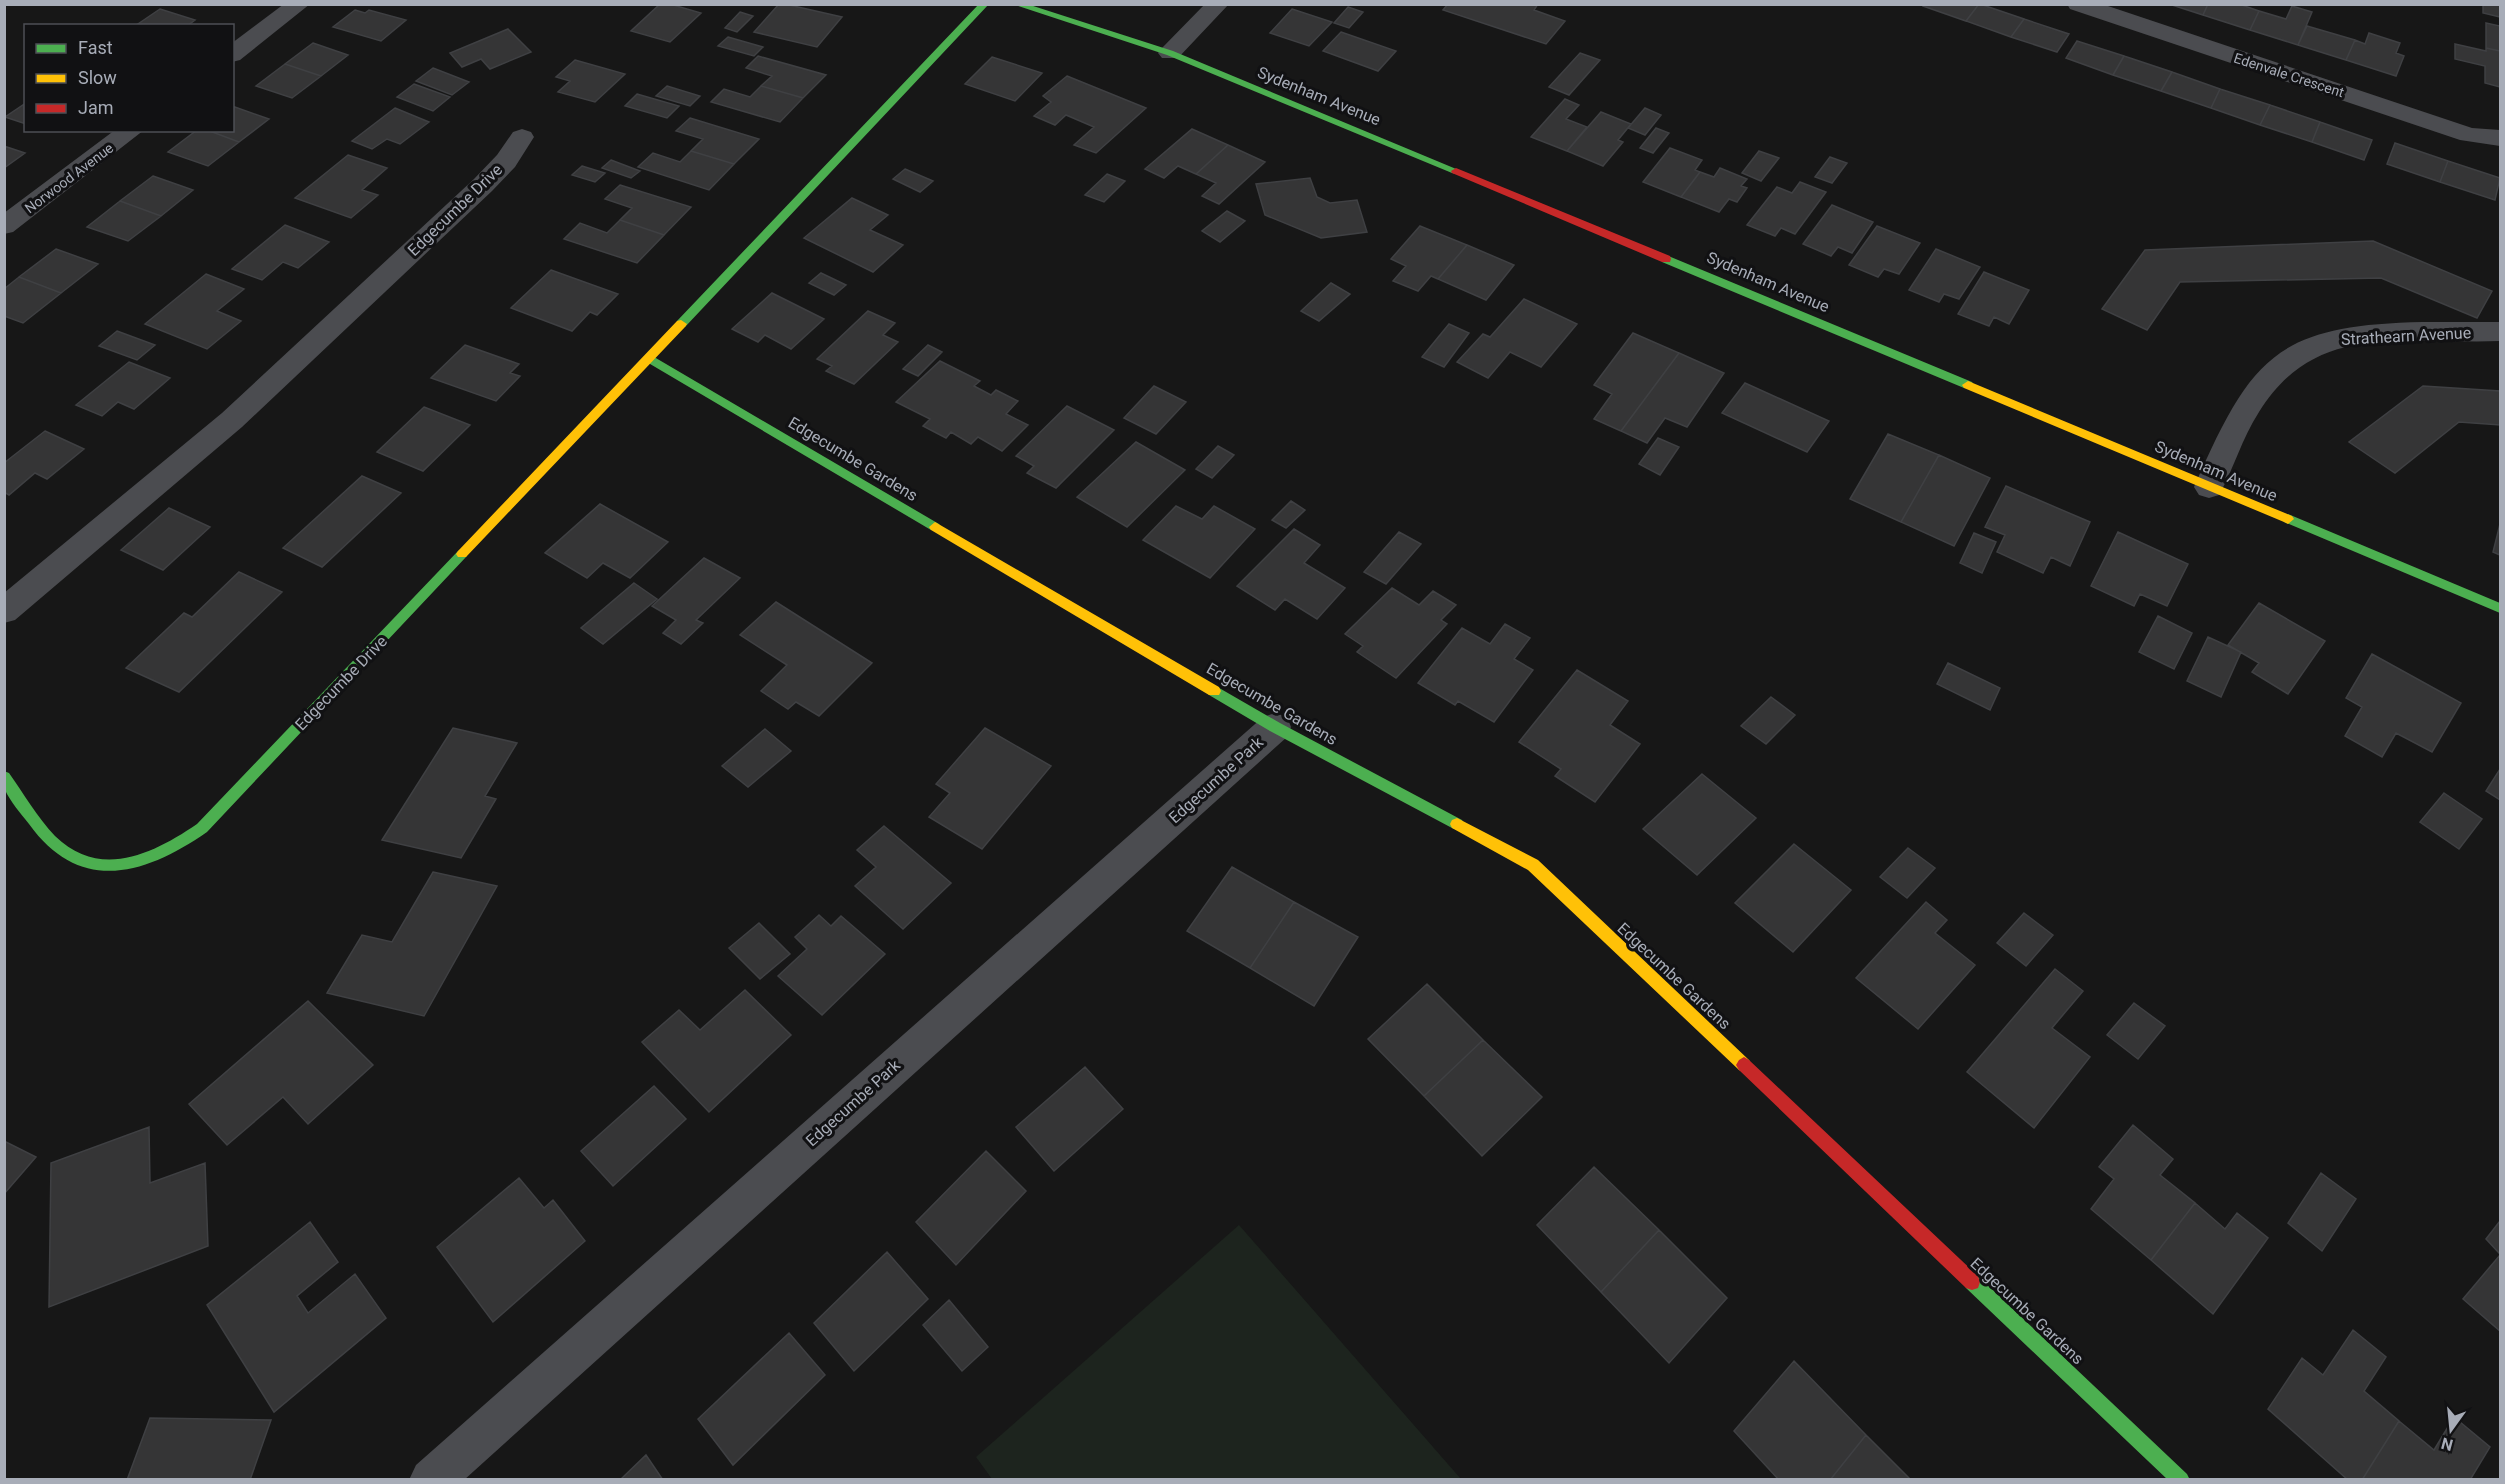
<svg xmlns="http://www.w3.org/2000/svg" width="2505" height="1484" viewBox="0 0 2505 1484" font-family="Roboto,sans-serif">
  <rect width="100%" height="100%" fill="#171717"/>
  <!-- green -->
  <path fill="#1d241e" d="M1239,1225L1461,1479H992L976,1457Z"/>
  <!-- building -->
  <path fill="#353536" stroke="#3f4043" stroke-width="1.5" d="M660,4H670L701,13L670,42L631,31Z
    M779,4H785L842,17L817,47L754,32Z
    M1448,4H1538L1534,10L1565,21L1546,44L1443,10Z
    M1924,4H1979L1966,21L1923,6Z
    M1979,4H1980L2024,19L2011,37L1966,21Z
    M2169,4H2208L2203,15Z
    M2208,4H2239L2259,11L2250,30L2203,15Z
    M2483,4H2500V17L2483,13Z
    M2292,6L2312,12L2298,45L2250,30L2259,11L2286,19Z
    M1348,7L1363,12L1349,28L1334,23Z
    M160,9L195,20L187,26H135Z
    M1292,9L1332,22L1309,46L1270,33Z
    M355,10L365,13L369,10L406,20L381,41L333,27Z
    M740,12L753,16L737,32L725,28Z
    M2024,19L2069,34L2057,52L2011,37Z
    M2486,23L2500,26V51L2486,48Z
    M2307,26L2355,40L2346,60L2298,45Z
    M508,29L531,52L490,69L481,59L462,67L450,53Z
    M1341,32L1396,51L1378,71L1323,51Z
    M2369,33L2400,43L2396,53L2404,56L2396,76L2346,60L2355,40L2365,44Z
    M728,37L763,47L754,56L718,46Z
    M2077,41L2124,56L2113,75L2066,58Z
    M313,43L348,55L321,76L285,64Z
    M2455,44L2486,51V48L2500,51V87L2485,83V66L2455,59Z
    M1580,53L1600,60L1569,95L1549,87Z
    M758,56L826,75L803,98L761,86L772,76L746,68Z
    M2124,56L2172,72L2161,91L2113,75Z
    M992,57L1042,73L1015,101L965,84Z
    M575,60L625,74L595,102L558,92L570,81L556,77Z
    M285,64L321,76L292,98L256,86Z
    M433,68L469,82L452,95L416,81Z
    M2172,72L2220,89L2211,108L2161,91Z
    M1067,76L1146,108L1096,153L1074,145L1094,127L1066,115L1055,125L1034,116L1051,102L1043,96Z
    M414,84L450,97L433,111L397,97Z
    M667,86L700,96L690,106L656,96Z
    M761,86L803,98L780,122L711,102L724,89L750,97Z
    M2220,89L2270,105L2260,125L2211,108Z
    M637,94L679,106L667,118L625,106Z
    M1565,99L1579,105L1566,119L1587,127L1567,151L1531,137Z
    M26,103V124L5,117Z
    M2270,105L2320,122L2312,142L2260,125Z
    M232,106L269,119L239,142L207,130H232Z
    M395,108L429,122L400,144L387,139L372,149L352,141Z
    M1645,108L1661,115L1645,135L1628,128Z
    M1601,112L1631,124L1618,140L1623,142L1603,166L1567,151Z
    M690,118L759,139L734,164L691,151L703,139L676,131Z
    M2320,122L2372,140L2364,160L2312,142Z
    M1656,128L1669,133L1653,153L1640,148Z
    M1192,129L1228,145L1196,174L1178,166L1164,178L1145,169Z
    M197,130H207L239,142L208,166L168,152Z
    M2395,143L2448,161L2440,182L2387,164Z
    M1228,145L1265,162L1219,204L1202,196L1216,183L1196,174Z
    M4,146L25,153L4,168Z
    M1670,148L1702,160L1695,170L1700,172L1681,197L1643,182Z
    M691,151L734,164L709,190L638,167L653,153L680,162Z
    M1759,151L1779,158L1761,181L1742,173Z
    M348,155L387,168L362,190L378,195L351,218L295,198Z
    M1830,157L1847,163L1832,183L1815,177Z
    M611,160L640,171L631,178L602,168Z
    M2448,161L2500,178L2495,200L2440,182Z
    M582,166L605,173L595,182L572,175Z
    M1720,168L1747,179L1741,186L1747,188L1737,202L1729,199L1719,212L1681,197L1700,172L1714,177Z
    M905,169L933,181L920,192L893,179Z
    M1107,174L1125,181L1104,202L1085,195Z
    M153,176L193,190L161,216L120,201Z
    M1310,178L1317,197L1330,203L1357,200L1367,232L1321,238L1265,215L1256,184Z
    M1800,182L1826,192L1795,234L1781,228L1775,236L1747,225L1777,187L1792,193Z
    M620,185L691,207L664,235L620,220L632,208L605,199Z
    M852,198L888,215L870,230L903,245L873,272L804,238Z
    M120,201L161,216L128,241L87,227Z
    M1832,205L1873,222L1852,253L1838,247L1831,256L1803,244Z
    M1227,211L1245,221L1220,242L1202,231Z
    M620,220L664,235L637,263L564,239L580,223L607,233Z
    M285,225L329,242L298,268L283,262L262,280L232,269Z
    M1420,226L1467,245L1438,279L1431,276L1418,291L1393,281L1406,266L1391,259Z
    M1877,226L1920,243L1899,274L1884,269L1878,277L1849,265Z
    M2373,241L2492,291L2477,318L2381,278L2180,282L2147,330L2102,309L2145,250Z
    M1467,245L1514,265L1486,300L1438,279Z
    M56,249L98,264L61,293L19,277Z
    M1936,249L1980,267L1959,299L1944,294L1939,302L1909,290Z
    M551,270L618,294L597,315L590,312L572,331L511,308Z
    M1984,272L2029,290L2009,324L1994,317L1989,326L1958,314Z
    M821,273L846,285L834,295L809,283Z
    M206,274L244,289L217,311L241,321L207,349L145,324Z
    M19,277L61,293L23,323L4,316V289Z
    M1331,283L1350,294L1319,321L1301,311Z
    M772,293L824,319L791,349L765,335L758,342L732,329Z
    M1524,299L1577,324L1541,367L1510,352L1488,378L1457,362L1483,334L1490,337Z
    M868,311L895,323L883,335L898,342L854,384L826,371L832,366L817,359Z
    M1449,324L1469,333L1444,367L1422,357Z
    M117,331L155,345L137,360L99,346Z
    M1633,333L1679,353L1621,431L1594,419L1612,394L1594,385Z
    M465,345L519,364L510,373L520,376L496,401L431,378Z
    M928,345L942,352L918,376L903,369Z
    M1679,353L1724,373L1687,427L1665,418L1647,443L1621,431Z
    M940,361L980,381L974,386L991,395L996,390L1018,401L1006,414L1028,425L1002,451L978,437L971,444L951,432L946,438L923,426L930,419L896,402Z
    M129,362L170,378L134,409L118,402L102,416L76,405Z
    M1745,383L1829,421L1807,452L1722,413Z
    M1154,386L1186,402L1156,434L1124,418Z
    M2423,386L2500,391V425L2459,422L2395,473L2349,442Z
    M1067,406L1114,430L1056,488L1027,473L1034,466L1016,456Z
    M424,407L470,425L423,471L377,452Z
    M45,431L84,449L47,479L35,473L9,495L4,492V463Z
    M1888,434L1939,455L1901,522L1850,499Z
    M1658,438L1679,447L1660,475L1639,464Z
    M1136,442L1185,470L1127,527L1077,497Z
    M1218,446L1234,455L1212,478L1196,469Z
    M1939,455L1990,478L1954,546L1901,522Z
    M362,476L401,493L322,567L283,548Z
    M2006,486L2090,522L2070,566L2051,557L2043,573L1997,552L2005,535L1985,527Z
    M1291,501L1305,510L1286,528L1272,520Z
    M600,504L668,542L630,578L603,563L587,578L545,553Z
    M1176,506L1202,519L1214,506L1255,529L1210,578L1143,540Z
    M169,508L210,527L163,570L121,550Z
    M2500,524V555L2493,552Z
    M1294,529L1320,545L1304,563L1345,588L1317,619L1285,599L1275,610L1237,586Z
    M1399,532L1421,544L1386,584L1364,572Z
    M2118,532L2188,564L2167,606L2140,594L2134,606L2091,586Z
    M1974,533L1996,542L1982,573L1960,563Z
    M704,558L740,578L696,620L703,623L681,644L663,633L676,620L652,606Z
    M239,572L282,592L179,692L126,668L184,613L192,617Z
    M634,583L657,599L603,644L581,628Z
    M1392,588L1419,605L1433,591L1456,605L1441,620L1447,624L1396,678L1357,652L1363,646L1345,634Z
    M776,602L872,663L819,716L796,702L788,709L761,691L787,665L740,635Z
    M2259,603L2325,641L2288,694L2252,672L2259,663L2228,645Z
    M2158,616L2192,633L2174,669L2139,652Z
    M1505,624L1530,638L1514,659L1533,670L1494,722L1458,701L1455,705L1418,683L1462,628L1490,644Z
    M2208,637L2241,652L2221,697L2187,681Z
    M2372,654L2461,703L2432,752L2396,733L2382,757L2345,736L2362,707L2346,698Z
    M1948,663L2000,688L1990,710L1937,684Z
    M1577,670L1628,701L1610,725L1640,744L1595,802L1555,776L1561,769L1519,742Z
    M1771,697L1795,715L1766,744L1741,726Z
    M453,728L517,743L485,796L496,799L461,858L382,840Z
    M985,728L1051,766L982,849L929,817L950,793L936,784Z
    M765,729L791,751L748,787L722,766Z
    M2500,769V800L2486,791Z
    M1702,774L1756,818L1697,875L1643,829Z
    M2444,793L2482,819L2459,849L2420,822Z
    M884,826L951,883L903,929L855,886L876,867L857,850Z
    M1794,844L1851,890L1793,952L1735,903Z
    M1908,848L1935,868L1907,898L1880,877Z
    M1232,867L1294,902L1250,968L1187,931Z
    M433,872L497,886L424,1016L327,993L362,935L392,942Z
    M1294,902L1358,937L1314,1006L1250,968Z
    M1926,902L1947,920L1935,933L1975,965L1918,1029L1856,978Z
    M2024,913L2053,935L2026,966L1997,943Z
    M819,915L831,926L841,916L885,954L822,1015L778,976L807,949L795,937Z
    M759,923L790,954L760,979L729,948Z
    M2055,969L2083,991L2052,1028L2090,1057L2034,1128L1967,1072Z
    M1427,984L1483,1040L1424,1096L1368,1039Z
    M745,990L791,1035L709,1112L642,1042L679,1010L700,1030Z
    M308,1001L373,1065L308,1124L283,1097L227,1145L189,1104Z
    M2134,1003L2165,1026L2138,1059L2107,1035Z
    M1483,1040L1542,1097L1482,1156L1424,1096Z
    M1085,1067L1123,1109L1054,1171L1016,1127Z
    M654,1086L686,1119L613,1186L581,1151Z
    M2133,1125L2173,1159L2160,1175L2195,1203L2151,1260L2091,1209L2114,1179L2099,1167Z
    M149,1127L150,1183L205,1163L208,1246L49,1307L51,1163Z
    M4,1141L36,1157L4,1194Z
    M986,1151L1026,1191L956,1265L916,1222Z
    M1594,1167L1659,1230L1601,1292L1537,1225Z
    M2321,1173L2356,1199L2322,1251L2288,1223Z
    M519,1178L544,1208L553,1200L585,1241L493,1322L437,1247Z
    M2195,1203L2225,1229L2237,1213L2268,1238L2213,1314L2151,1260Z
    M2500,1221V1254L2486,1239Z
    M310,1222L338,1262L297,1296L308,1313L355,1274L386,1318L274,1412L207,1305Z
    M1659,1230L1727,1298L1669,1363L1601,1292Z
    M887,1252L928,1299L854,1371L814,1323Z
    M2500,1255V1331L2463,1299Z
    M949,1300L988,1347L962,1371L923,1325Z
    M2353,1330L2386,1357L2364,1391L2399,1421L2362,1480H2348L2268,1409L2302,1358L2323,1375Z
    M789,1333L825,1375L733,1465L698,1419Z
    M1794,1361L1866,1435L1830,1480H1779L1734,1431Z
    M2454,1417L2490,1447L2470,1480H2362L2399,1421L2434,1450Z
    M150,1418L271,1420L250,1480H127Z
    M1866,1435L1911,1480H1830Z
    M646,1455L663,1480H620Z"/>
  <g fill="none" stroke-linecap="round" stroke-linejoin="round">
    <!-- street -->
    <path fill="#4b4c50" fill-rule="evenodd" d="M284,4H310L240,60L232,62V43Z
      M1205,4H1229L1178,58H1162L1158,53L1162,48Z
      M2067,4H2102L2472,128L2500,130V146L2460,140L2070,9Z
      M522,129L531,132L534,137L515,167L492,191L242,427L15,620L4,623V593L222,413L474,179L497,155L513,132Z
      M115,130H144L13,232L4,234V213Z
      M2423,322H2500V341C2408,345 2316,319 2259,412C2242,438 2234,468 2219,495L2209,498L2199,495L2194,487C2251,357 2276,325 2423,322Z
      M1275,713L1287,717L1291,727L1287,737L464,1480H409L416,1465L1263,717Z"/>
    <!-- fast -->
    <path fill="#4caf50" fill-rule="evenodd" d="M979,4H989L685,327H677V321Z
      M1012,4H1027L1173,51L1461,171L1456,174L1452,173L1167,55Z
      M1666,255L1972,382L1974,385L1972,388H1964L1662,262V256Z
      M649,354L939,524L941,527L939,530H931L645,361L643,358Z
      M2288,514L2500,603V613L2284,522L2282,519Z
      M462,549L468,554L466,557L207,832C145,875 80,895 29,824C21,814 10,801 5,790C3,785 4,777 4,771L9,773C24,794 37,817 55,836C100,880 153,854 197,824L458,551Z
      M1214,685L1280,723L1462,820L1464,824L1462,828L1457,830L1452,828L1270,731L1209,695L1207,691L1209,687Z
      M1972,1274L1978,1276L2187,1474L2190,1480H2168L1966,1288L1964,1282L1966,1276Z"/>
    <!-- slow -->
    <path fill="#ffc107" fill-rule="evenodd" d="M681,320L687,324L685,327L466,557H458L456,554L458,551L677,321Z
      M1968,381L2292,516L2294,519L2288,524L2284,522L1964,388L1962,385Z
      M935,522L1219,687L1221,691L1219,695H1209L931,530L929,527Z
      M1457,818L1538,860L1749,1060L1752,1065L1749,1070L1744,1073L1739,1070L1528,870L1452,828L1450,824L1452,820Z"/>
    <!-- jam -->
    <path fill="#c62828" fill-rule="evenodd" d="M1456,168L1670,256L1671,259L1670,262H1662L1452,173L1451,171Z
      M1744,1057L1749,1060L1978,1276L1980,1282L1978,1288L1972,1290L1966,1288L1739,1070L1736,1065L1739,1060Z"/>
  </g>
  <g text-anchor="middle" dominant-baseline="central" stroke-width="6" stroke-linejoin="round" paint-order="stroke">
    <!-- far-street labels -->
    <g font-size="14" fill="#a8adb8" stroke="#111113">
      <text transform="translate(2289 75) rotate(18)">Edenvale Crescent</text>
      <text transform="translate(69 178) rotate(-37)">Norwood Avenue</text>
    </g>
    <!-- street labels -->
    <g font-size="16" fill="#a8adb8" stroke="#111113">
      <text transform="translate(1319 96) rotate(22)">Sydenham Avenue</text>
      <text transform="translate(455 210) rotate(-44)">Edgecumbe Drive</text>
      <text transform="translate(1768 282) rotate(23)">Sydenham Avenue</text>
      <text transform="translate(2406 336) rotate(-3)">Strathearn Avenue</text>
      <text transform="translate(853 459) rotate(31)">Edgecumbe Gardens</text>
      <text transform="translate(2216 471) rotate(23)">Sydenham Avenue</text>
      <text transform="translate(341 683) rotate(-46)">Edgecumbe Drive</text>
      <text transform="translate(1272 704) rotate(30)">Edgecumbe Gardens</text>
      <text transform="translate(1216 780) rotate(-42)">Edgecumbe Park</text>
      <text transform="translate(1674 976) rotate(43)">Edgecumbe Gardens</text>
      <text transform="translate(853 1103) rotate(-42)">Edgecumbe Park</text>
      <text transform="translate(2027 1311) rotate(43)">Edgecumbe Gardens</text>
    </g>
  </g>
  <!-- border -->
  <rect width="2505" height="1484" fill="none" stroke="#a8adb8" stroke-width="12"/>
  <!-- legend -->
  <rect x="24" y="24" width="210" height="108" fill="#111113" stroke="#4d4f55" stroke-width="1.5"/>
  <rect x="36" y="44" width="30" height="9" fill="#4caf50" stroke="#4d4f55" stroke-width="1.5"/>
  <text x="78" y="54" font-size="18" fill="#a8adb8">Fast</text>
  <rect x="36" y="74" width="30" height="9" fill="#ffc107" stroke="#4d4f55" stroke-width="1.5"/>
  <text x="78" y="84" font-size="18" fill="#a8adb8">Slow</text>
  <rect x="36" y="104" width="30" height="9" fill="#c62828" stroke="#4d4f55" stroke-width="1.5"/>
  <text x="78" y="114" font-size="18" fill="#a8adb8">Jam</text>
  <!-- north arrow -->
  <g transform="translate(2451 1430) rotate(195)" stroke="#111113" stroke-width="4.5" paint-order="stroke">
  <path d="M0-4.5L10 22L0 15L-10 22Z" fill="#a8adb8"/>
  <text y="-9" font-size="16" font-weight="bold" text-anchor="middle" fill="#a8adb8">N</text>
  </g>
</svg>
